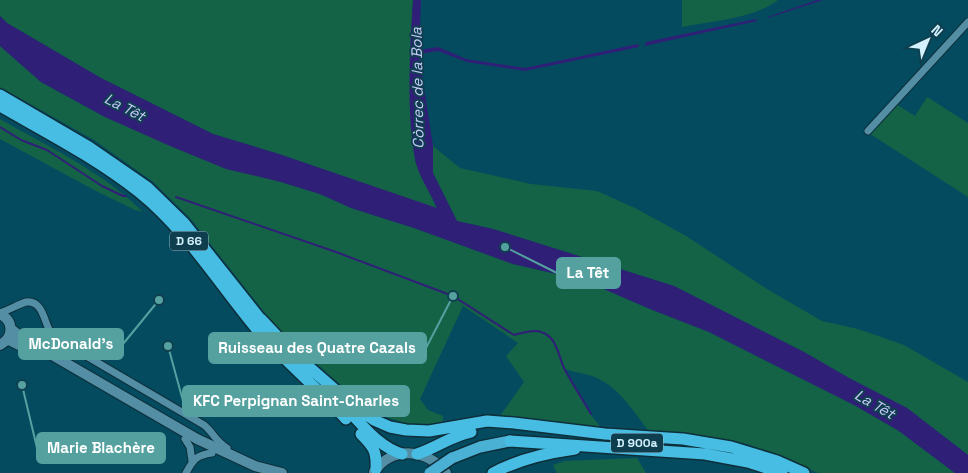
<svg xmlns="http://www.w3.org/2000/svg" width="968" height="473" viewBox="0 0 968 473" font-family="'Space Grotesk',sans-serif">
  <rect width="100%" height="100%" fill="#044b60"/>
  <!-- green -->
  <path fill="#146347" d="M0,0H413L410,58L412,125L415,161L437,209L279,154L213,134L101,78L7,23L0,16Z
    M682,0H778C753,19 713,21 682,27Z
    M0,46L41,82L105,117L281,182L320,194L351,208L414,228L513,264L583,280L650,309L709,332L856,406L899,431L955,473H818L784,457L744,443L710,437L650,433C633,411 618,385 592,376C583,373 573,372 565,369L591,415L602,429L500,416L524,382L506,356L518,343L463,306L420,399L428,410L443,416V424L413,426L383,416L364,406L276,327L190,218L152,181L94,140L0,87Z
    M927,97L968,123V197L864,130L891,101L915,116Z
    M0,119C49,147 103,172 143,212L135,210L96,191L0,139Z
    M433,146L460,168L531,184L597,191L637,209L686,236L767,289L822,321L858,329L904,345L968,382V455L907,408L849,378L804,352L674,286L493,229L457,221L433,173Z
    M637,458L646,473H557L553,465L565,461Z"/>
  <!-- water -->
  <path fill="#301f77" d="M413,0H421L419,50L438,47L466,59L525,68L638,44L639,47L525,71L467,62L438,51L419,54L433,146V173L457,221L493,229L674,286L804,352L849,378L907,408L968,455V473H955L899,431L856,406L709,332L650,309L583,280L513,264L414,228L351,208L320,194L281,182L226,169L170,146L105,117L41,82L0,46V16L7,23L101,78L213,134L279,154L437,208C431,193 418,176 415,159C406,110 410,50 413,0Z
    M817,0H823L768,18V17Z
    M756,19L757,21L644,46L646,42Z"/>
  <g fill="none" stroke-linecap="round" stroke-linejoin="round">
    <!-- stream -->
    <path stroke="#301f77" stroke-width="2" d="M0,127L21,140L47,150L102,186L123,196H126
      M176,197L336,252L453,296L514,335C522,333 534,329 541,332C558,337 558,357 565,370C573,385 583,400 591,414"/>
    <defs>
      <path id="minor" d="M868,131L968,22
        M0,313C6,311 22,303 26,302C43,300 44,322 50,331C53,335 56,337 59,340L204,425C213,432 216,442 227,448
        M185,439L190,447L192,461
        M186,473C193,460 196,455 212,453"/>
      <path id="secondary" d="M0,314C14,321 14,337 0,345
        M11,329L21,337L197,439L255,466L282,473
        M7,339L31,351
        M374,472C392,445 428,449 446,473"/>
      <path id="primary" d="M452,458L480,447L510,441"/>
      <path id="trunk" d="M0,95L89,147L147,187L184,223L265,325
        M0,106C47,133 96,158 139,192C186,230 217,281 255,327C283,360 317,387 346,419
        M261,319L294,354L356,408L374,420L390,427L406,430L429,431L487,421L514,423L605,434L683,439L731,447L777,461L804,473
        M343,405C361,423 377,446 402,454
        M361,434C373,446 377,451 376,469
        M510,441L705,454L748,462L782,473
        M417,454C436,448 451,436 471,432
        M493,473C519,459 546,453 575,449"/>
    </defs>
    <!-- minor casing -->
    <use href="#minor" stroke="#0e2f3a" stroke-width="9"/>
    <!-- secondary casing -->
    <use href="#secondary" stroke="#0e2f3a" stroke-width="12"/>
    <!-- primary casing -->
    <use href="#primary" stroke="#0e2f3a" stroke-width="14"/>
    <!-- trunk casing -->
    <use href="#trunk" stroke="#0e2f3a" stroke-width="14"/>
    <!-- minor -->
    <use href="#minor" stroke="#538ea5" stroke-width="7"/>
    <!-- secondary -->
    <use href="#secondary" stroke="#538ea5" stroke-width="10"/>
    <!-- primary -->
    <use href="#primary" stroke="#4ab1d4" stroke-width="11"/>
    <!-- trunk -->
    <use href="#trunk" stroke="#47bde4" stroke-width="11"/>
    <defs>
      <path id="primary-bridge" d="M430,473L452,458"/>
    </defs>
    <!-- primary-bridge casing -->
    <use href="#primary-bridge" stroke="#0e2f3a" stroke-width="14" stroke-linecap="butt"/>
    <!-- primary-bridge -->
    <use href="#primary-bridge" stroke="#4ab1d4" stroke-width="11"/>
  </g>
  <g text-anchor="middle" dominant-baseline="central" stroke-width="4" stroke-linejoin="round" paint-order="stroke">
    <!-- shield labels -->
    <g fill="#0f3f4f" stroke="#99bcca" stroke-width="1">
      <rect x="170" y="231.5" width="38" height="19" rx="4"/>
      <rect x="611" y="433.5" width="52" height="19" rx="4"/>
    </g>
    <g font-size="12" font-weight="bold" fill="#d4f2fe">
      <text x="189" y="241">D 66</text>
      <text x="637" y="443">D 900a</text>
    </g>
    <!-- water labels -->
    <g font-size="15" font-style="italic" fill="#c9cafb" stroke="#0f3f4f">
      <text transform="translate(417 88) rotate(-91)">Còrrec de la Bola</text>
      <text transform="translate(125 107) rotate(27)">La Têt</text>
      <text transform="translate(875 404) rotate(30)">La Têt</text>
    </g>
  </g>
  <!-- callouts -->
  <path fill="none" stroke="#54a1a0" stroke-width="2" d="M505 247L557 273M159 300L123 344M453 296L426 348M168 346L183 401M22 385L37 448"/>
  <g fill="#54a1a0" stroke="#0f3f4f" stroke-width="2">
    <circle cx="505" cy="247" r="5"/>
    <circle cx="159" cy="300" r="5"/>
    <circle cx="453" cy="296" r="5"/>
    <circle cx="168" cy="346" r="5"/>
    <circle cx="22" cy="385" r="5"/>
  </g>
  <g fill="#54a1a0" stroke="#54a1a0" stroke-width="2">
    <rect x="557" y="258" width="63" height="30" rx="5"/>
    <rect x="19" y="329" width="104" height="30" rx="5"/>
    <rect x="209" y="333" width="217" height="30" rx="5"/>
    <rect x="183" y="386" width="226" height="30" rx="5"/>
    <rect x="37" y="433" width="128" height="30" rx="5"/>
  </g>
  <g font-size="15" text-anchor="middle" font-weight="bold" fill="#fff">
    <text x="588" y="278">La Têt</text>
    <text x="71" y="349">McDonald's</text>
    <text x="317" y="353">Ruisseau des Quatre Cazals</text>
    <text x="296" y="406">KFC Perpignan Saint-Charles</text>
    <text x="101" y="453">Marie Blachère</text>
  </g>
  <!-- north arrow -->
  <g transform="translate(928 40) rotate(44)" stroke="#0f3f4f" stroke-width="4" paint-order="stroke">
  <path d="M0-4L9 19L0 12L-9 19Z" fill="#d4f2fe"/>
  <text y="-8" font-size="14" font-weight="bold" text-anchor="middle" fill="#d4f2fe">N</text>
  </g>
</svg>
